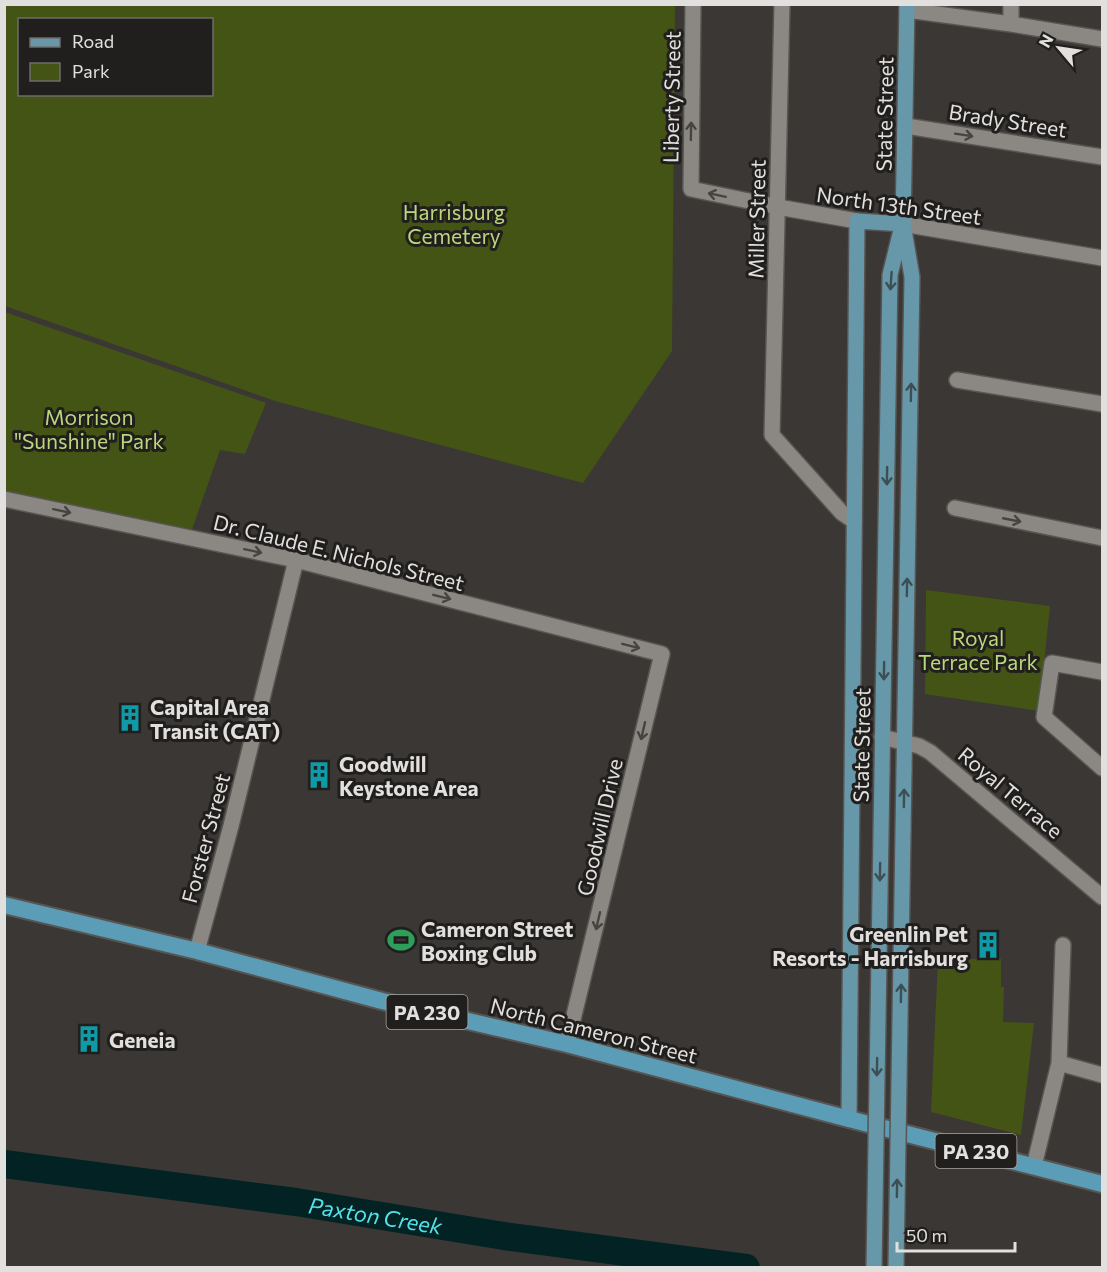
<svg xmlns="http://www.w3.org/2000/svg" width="1107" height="1272" viewBox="0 0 1107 1272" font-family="Commissioner,sans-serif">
  <rect width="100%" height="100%" fill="#3a3734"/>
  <!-- green -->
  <path fill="#445415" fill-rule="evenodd" d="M5,4L675,5L672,351L583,483L275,401L5,306ZM20,20H212V94H20Z
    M5,312L266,403L245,454L220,450L190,535L5,493Z
    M926,590L1050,606L1039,711L925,694Z
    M938,959H1001V987H1004L1003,1022L1034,1023L1021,1135L931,1112Z"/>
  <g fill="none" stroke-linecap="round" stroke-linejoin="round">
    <!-- river -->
    <path stroke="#022223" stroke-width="28" id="s1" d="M4,1164L296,1202L504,1236L746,1268"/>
    <defs>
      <path id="minor" d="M693,4L691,189L778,207L857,221
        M782,4L772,435L842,513L854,521
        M907,10L1011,24L1102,39
        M1011,24V4
        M906,126L1102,157
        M957,380L1102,404
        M4,499L296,560L662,654L567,1044
        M955,508L1102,538
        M1102,672L1052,663L1044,717L1102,768
        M882,737L919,746L930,752L1102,897
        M197,951L231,826L296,560
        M1059,1063L1102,1075
        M1034,1166L1059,1063L1063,945"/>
      <path id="secondary" d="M903,224L1102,258"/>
      <path id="primary" d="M882,771L890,275L901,230
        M904,771L912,277L903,224L907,4
        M849,1119L857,221L903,224"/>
      <path id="trunk" d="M4,905L197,951L382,1001L567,1044L849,1119L1102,1184"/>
    </defs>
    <!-- minor casing -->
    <use href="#minor" stroke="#575552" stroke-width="18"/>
    <!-- secondary casing -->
    <use href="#secondary" stroke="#575552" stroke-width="18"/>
    <!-- primary casing -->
    <use href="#primary" stroke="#575552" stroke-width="18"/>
    <!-- trunk casing -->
    <use href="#trunk" stroke="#575552" stroke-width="20"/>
    <!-- minor -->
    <use href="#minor" stroke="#8b8884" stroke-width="15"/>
    <!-- secondary -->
    <use href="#secondary" stroke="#8b8884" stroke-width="15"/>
    <!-- primary -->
    <use href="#primary" stroke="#6798a9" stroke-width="15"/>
    <!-- trunk -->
    <use href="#trunk" stroke="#5b9db6" stroke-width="16"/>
    <defs>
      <path id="primary-bridge" d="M874,1268L882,771
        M896,1268L904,771"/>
    </defs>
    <!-- primary-bridge casing -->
    <use href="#primary-bridge" stroke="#575552" stroke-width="18" stroke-linecap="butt"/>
    <!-- primary-bridge -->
    <use href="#primary-bridge" stroke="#6798a9" stroke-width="15"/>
  </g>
  <!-- one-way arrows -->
  <defs><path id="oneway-shaft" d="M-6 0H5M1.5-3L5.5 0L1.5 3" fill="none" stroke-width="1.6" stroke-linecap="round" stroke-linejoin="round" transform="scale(1.5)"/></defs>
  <g stroke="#454441">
    <use href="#oneway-shaft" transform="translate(691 131) rotate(-89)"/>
    <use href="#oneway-shaft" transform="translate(964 135) rotate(9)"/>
    <use href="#oneway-shaft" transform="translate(717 195) rotate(-168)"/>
    <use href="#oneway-shaft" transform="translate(62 511) rotate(12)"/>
    <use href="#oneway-shaft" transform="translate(1012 520) rotate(11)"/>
    <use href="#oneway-shaft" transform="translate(253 551) rotate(12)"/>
    <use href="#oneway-shaft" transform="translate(442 597) rotate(14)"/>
    <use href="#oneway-shaft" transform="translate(631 646) rotate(14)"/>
    <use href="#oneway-shaft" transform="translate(643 731) rotate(103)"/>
    <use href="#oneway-shaft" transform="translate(598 921) rotate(103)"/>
  </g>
  <g stroke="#3c4f55">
    <use href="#oneway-shaft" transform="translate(891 281) rotate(94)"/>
    <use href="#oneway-shaft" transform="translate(911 392) rotate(-89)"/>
    <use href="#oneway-shaft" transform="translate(887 476) rotate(91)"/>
    <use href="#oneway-shaft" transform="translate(907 587) rotate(-89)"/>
    <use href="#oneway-shaft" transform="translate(884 671) rotate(91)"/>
    <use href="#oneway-shaft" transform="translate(904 798) rotate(-89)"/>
    <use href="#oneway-shaft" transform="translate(880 872) rotate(91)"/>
    <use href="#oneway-shaft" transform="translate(901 993) rotate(-89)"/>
    <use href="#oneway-shaft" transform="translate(877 1067) rotate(91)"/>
    <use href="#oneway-shaft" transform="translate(897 1188) rotate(-89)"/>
  </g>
  <!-- icons -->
  <defs>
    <symbol id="building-bare" viewBox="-9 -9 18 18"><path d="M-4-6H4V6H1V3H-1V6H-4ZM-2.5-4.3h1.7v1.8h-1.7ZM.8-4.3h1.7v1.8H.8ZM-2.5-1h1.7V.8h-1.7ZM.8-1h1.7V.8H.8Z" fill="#0f9aa8" stroke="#201f1d" stroke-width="2.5" paint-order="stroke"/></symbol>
    <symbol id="stadium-bare" viewBox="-9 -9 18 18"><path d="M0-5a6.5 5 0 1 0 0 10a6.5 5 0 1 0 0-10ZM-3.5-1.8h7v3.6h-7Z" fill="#2e9e5b" stroke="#201f1d" stroke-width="2.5" paint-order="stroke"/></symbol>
  </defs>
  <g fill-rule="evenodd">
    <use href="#building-bare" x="111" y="699" width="38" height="38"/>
    <use href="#building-bare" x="300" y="756" width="38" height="38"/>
    <use href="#stadium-bare" x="382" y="921" width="38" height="38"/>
    <use href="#building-bare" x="969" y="926" width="38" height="38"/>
    <use href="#building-bare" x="70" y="1020" width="38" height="38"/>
  </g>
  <g text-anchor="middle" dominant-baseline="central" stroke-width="6" stroke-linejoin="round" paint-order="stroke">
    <!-- shield labels -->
    <g fill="#201f1d" stroke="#a8a6a4" stroke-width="1.5">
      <rect x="386.5" y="995" width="81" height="34" rx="4.5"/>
      <rect x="935.5" y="1134" width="81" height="34" rx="4.5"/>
    </g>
    <g font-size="20" font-weight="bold" fill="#e2e0de">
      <text x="427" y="1012">PA 230</text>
      <text x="976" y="1151">PA 230</text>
    </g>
    <!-- street labels -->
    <g font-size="21" fill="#e2e0de" stroke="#201f1d">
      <text transform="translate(671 97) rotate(-89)">Liberty Street</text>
      <text transform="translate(884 114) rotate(-89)">State Street</text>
      <text transform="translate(1008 120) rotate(9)">Brady Street</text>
      <text transform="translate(899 205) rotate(8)">North 13th Street</text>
      <text transform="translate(756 219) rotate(-89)">Miller Street</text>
      <text transform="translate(339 552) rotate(14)">Dr. Claude E. Nichols Street</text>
      <text transform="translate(861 745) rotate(-89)">State Street</text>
      <text transform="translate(1011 792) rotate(40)">Royal Terrace</text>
      <text transform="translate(599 827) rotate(-77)">Goodwill Drive</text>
      <text transform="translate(205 838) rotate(-75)">Forster Street</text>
      <text transform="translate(594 1030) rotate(14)">North Cameron Street</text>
    </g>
    <!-- park labels -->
    <g font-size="21" fill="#bcd67b" stroke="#201f1d">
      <text x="454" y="211">Harrisburg<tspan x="454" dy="24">Cemetery</tspan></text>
      <text x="89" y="416">Morrison<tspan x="89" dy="24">"Sunshine" Park</tspan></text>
      <text x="978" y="637">Royal<tspan x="978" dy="24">Terrace Park</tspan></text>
    </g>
    <!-- poi labels -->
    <g font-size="21" font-weight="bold" fill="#e2e0de" stroke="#201f1d" text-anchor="start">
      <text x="150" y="706">Capital Area<tspan x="150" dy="24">Transit (CAT)</tspan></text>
      <text x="339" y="763">Goodwill<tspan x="339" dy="24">Keystone Area</tspan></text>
      <text x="421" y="928">Cameron Street<tspan x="421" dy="24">Boxing Club</tspan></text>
      <text x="968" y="933" text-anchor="end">Greenlin Pet<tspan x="968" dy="24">Resorts - Harrisburg</tspan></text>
      <text x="109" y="1039">Geneia</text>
    </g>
    <!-- water labels -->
    <g font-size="22" font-style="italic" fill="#53e2e9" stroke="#201f1d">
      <text stroke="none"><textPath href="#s1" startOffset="375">Paxton Creek</textPath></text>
    </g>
  </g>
  <!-- border -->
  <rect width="1107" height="1272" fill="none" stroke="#e2e0de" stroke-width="12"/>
  <!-- legend -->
  <rect x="18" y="18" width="195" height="78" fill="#201f1d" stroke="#6e6c6a" stroke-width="1.5"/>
  <rect x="30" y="38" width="30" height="9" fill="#6798a9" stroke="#6e6c6a" stroke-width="1.5"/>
  <text x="72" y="48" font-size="18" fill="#e2e0de">Road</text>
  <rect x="30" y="63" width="30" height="18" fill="#445415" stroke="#6e6c6a" stroke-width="1.5"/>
  <text x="72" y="78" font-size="18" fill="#e2e0de">Park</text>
  <!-- north arrow -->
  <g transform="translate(1059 48) rotate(299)" stroke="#201f1d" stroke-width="4.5" paint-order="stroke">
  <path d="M0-4.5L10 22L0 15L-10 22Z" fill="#e2e0de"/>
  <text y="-9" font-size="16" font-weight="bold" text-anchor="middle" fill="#e2e0de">N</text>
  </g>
  <!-- scale -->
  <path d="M897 1242v9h118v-9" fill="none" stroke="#e2e0de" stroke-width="3"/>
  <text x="906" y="1242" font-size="18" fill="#e2e0de" stroke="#201f1d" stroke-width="4.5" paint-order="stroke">50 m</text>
</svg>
